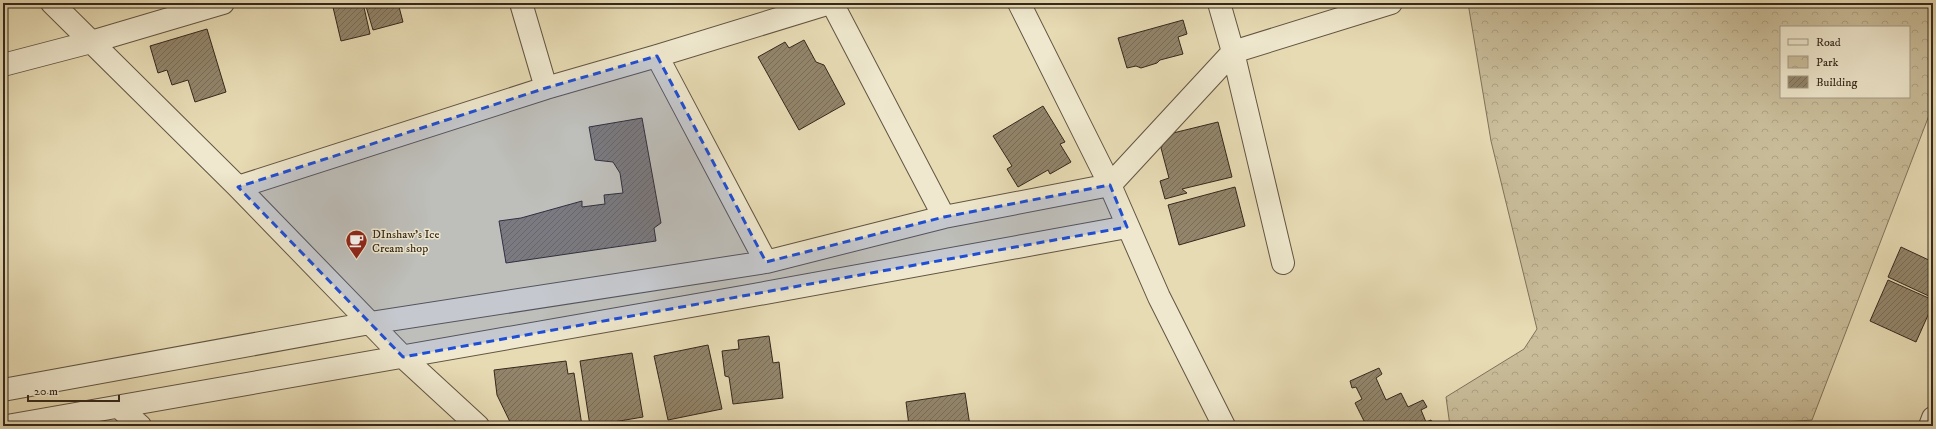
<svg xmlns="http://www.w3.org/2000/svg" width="1936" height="429" viewBox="0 0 1936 429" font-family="'IM FELL DW Pica',serif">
  <defs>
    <pattern id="park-crowns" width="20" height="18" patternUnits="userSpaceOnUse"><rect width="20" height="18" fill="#c9bd9a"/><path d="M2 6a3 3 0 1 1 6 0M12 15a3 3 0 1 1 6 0" fill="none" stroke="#ada284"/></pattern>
    <pattern id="building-hatch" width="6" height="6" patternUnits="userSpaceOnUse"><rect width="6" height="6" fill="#92856b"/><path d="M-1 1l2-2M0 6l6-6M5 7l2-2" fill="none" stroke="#786d57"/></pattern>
  </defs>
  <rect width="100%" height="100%" fill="#e7dbb4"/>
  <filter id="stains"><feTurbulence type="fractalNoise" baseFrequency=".005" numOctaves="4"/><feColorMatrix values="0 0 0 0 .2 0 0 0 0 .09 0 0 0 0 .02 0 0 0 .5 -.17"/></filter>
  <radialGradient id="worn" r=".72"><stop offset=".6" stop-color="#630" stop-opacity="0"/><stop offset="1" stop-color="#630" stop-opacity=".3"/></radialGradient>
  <!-- park -->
  <path fill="url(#park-crowns)" stroke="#7f725b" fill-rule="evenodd" d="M1468,3H1933V105L1812,420L1729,426H1450L1446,397L1524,349L1537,329L1491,141ZM1781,27H1909V97H1781Z"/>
  <!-- building -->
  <path fill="url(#building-hatch)" stroke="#35281c" d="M332,3H363L370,34L341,41Z
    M365,3H398L403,22L373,30Z
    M1183,20L1187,34L1178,37L1183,54L1160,60L1157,63L1141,68L1136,66L1127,68L1118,38Z
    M207,29L226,92L195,102L188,80L172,85L167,70L158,73L150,46Z
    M804,40L816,62L824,65L845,104L799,130L758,57L785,42L789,48Z
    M1043,106L1065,142L1060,144L1071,162L1050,174L1048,170L1018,187L1007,169L1012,166L993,136Z
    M642,118L661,223L654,228L656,241L506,263L499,221L521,218L582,201V207L605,204L604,195L623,193L620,173L613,162L595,160L589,127Z
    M1218,122L1232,177L1182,189L1187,193L1165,199L1160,181L1169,178L1161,148L1169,134Z
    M1235,187L1245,226L1179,245L1168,205Z
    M1901,247L1933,262V298L1888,277Z
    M1888,280L1933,300V304L1916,342L1870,321Z
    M769,336L773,363L779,362L783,398L733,404L729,377L725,376L722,351L739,349L738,340Z
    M708,345L722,409L668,420L654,356Z
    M632,353L643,417L590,426L580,361Z
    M566,361L568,374L574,373L582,426H512L497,395L494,370Z
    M1379,368L1382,374L1376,378L1386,400L1401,393L1408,407L1423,400L1427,407L1421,410L1426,422L1431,420L1434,426H1370L1368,422L1364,421L1355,403L1362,399L1356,387L1352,388L1350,381Z
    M965,393L970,426H909L906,402Z"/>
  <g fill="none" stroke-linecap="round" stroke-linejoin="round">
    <defs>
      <path id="minor" d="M52,3L238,187L403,357L478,426
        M521,3L546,88
        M832,3L944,217
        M1019,3L1110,185L1159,297L1224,426
        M1219,3L1233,52L1283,263
        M657,56L766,262
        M3,65L91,42L223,3
        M238,187L546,88L657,56L830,3
        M3,390L370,323L766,262L944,217L1110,185L1233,52L1391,3
        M119,407L140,426
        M7,426L748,296L1127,227
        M1930,426L1933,418"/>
    </defs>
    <!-- minor casing -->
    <use href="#minor" stroke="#625542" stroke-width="24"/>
    <!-- minor -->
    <use href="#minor" stroke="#efe8ce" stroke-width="22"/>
  </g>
  <!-- marked area -->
  <path fill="#1d4ed8" fill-opacity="0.2" stroke="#1d4ed8" stroke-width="3" stroke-dasharray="8 5" stroke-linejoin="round" d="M657,56L766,262L944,217L1110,185L1127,227L403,357L238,187L546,88Z"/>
  <!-- icons -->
  <defs>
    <symbol id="cafe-pin" viewBox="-11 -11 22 30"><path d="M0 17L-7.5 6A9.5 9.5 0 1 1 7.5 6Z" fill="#8f2418" stroke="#efe8ce"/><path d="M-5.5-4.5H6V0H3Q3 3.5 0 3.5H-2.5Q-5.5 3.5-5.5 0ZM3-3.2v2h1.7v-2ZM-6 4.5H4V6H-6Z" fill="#fff"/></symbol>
  </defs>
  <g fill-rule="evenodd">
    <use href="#cafe-pin" x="344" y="228" width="25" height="34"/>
  </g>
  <g text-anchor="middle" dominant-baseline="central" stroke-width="3" stroke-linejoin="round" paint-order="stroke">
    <!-- poi labels -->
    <g font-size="12" fill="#35281c" stroke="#efe8ce" text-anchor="start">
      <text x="372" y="234">DInshaw's Ice<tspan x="372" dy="14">Cream shop</tspan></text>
    </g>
  </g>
  <!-- margin -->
  <rect width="1936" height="429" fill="none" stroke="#e7dbb4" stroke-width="16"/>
  <rect x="4" y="4" width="1928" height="421" fill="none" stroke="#35281c" stroke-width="2"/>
  <rect x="8" y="8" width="1920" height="413" fill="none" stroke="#35281c"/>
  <!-- legend -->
  <rect x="1780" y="26" width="130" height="72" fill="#efe8ce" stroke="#a59b87"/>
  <rect x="1788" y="39" width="20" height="6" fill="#efe8ce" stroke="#a59b87"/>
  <text x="1816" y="46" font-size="12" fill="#35281c">Road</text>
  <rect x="1788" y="56" width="20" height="12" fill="url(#park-crowns)" stroke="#a59b87"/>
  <text x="1816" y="66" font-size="12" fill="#35281c">Park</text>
  <rect x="1788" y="76" width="20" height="12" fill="url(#building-hatch)" stroke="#a59b87"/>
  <text x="1816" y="86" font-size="12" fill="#35281c">Building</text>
  <!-- scale -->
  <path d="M28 395v6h91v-6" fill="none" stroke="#35281c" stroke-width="2"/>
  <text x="34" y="395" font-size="12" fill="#35281c" stroke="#efe8ce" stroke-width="3" paint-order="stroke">20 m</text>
  <rect width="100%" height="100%" filter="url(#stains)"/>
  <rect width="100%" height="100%" fill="url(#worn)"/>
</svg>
